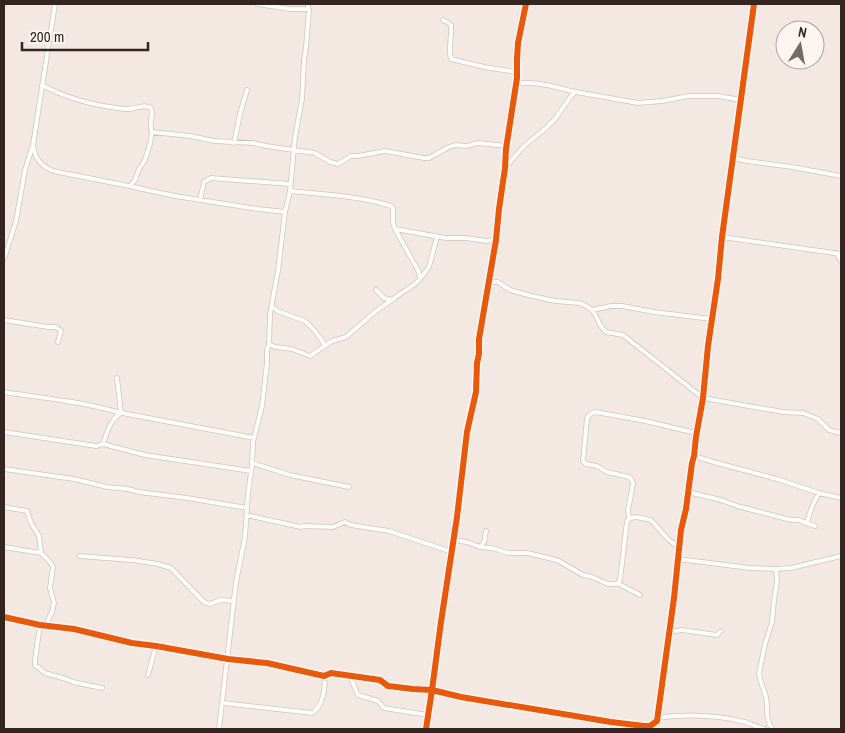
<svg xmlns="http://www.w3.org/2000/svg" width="845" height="733" viewBox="0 0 845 733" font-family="'Archivo Narrow',sans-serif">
  <rect width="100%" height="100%" fill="#f4e8e3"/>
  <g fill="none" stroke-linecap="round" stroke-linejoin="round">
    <defs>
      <path id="minor" d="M257,4L290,9H308
        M443,20L447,22L451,25C452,36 448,51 451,59L484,67L517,72
        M516,84C535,80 557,88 576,92
        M42,85C47,88 51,89 56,92C81,102 99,106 125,109C135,110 143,103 151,108C154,116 148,124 152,132L150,144L145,160L139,169L135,180L130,186
        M152,132L190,136L214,141L253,143L266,146L315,153L330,162L338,164L351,156H358L385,151L424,158H429L447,148L455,145L467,146L478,143L507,146
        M234,143L240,114L247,90
        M33,145C35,159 40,165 53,171L124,185L175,196L258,209L285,212
        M733,158L747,161L792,167L841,176
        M506,167L523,147L546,128L555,119L572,95L576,92L638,103L662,101L689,96H718L741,100
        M290,191C323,194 359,196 391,206L393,208V223L395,229L446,238H466L486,241L496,240
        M200,200L204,182L211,178L290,184
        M722,237L841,254
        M836,253L841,261
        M4,259L16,221L25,170L33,145L55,4
        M420,279L429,267L437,237
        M489,282H498L510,290L528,295L555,301L580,303L586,306L592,310L597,318L600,325L606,332L623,335L703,398L783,412L803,413L818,419L829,430L841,433
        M376,290L384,298L392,300C401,292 412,288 420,279L419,272L395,229
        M272,306L277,311L305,321L315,331L325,345
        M592,310L611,306H622L654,312L712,319
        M4,320L48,327H56L61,331L58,342
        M269,344L275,347L292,349L310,356L332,341L346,337L376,311L392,300
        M4,392C41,398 80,401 117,412L254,438
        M4,432L96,446L103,444L145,455L251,471
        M103,444C107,432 110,420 121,413L117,378
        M694,456L717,463L777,479L819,493L841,498
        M252,463L290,475L349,487
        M4,469L74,479L107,487L128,489L139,492L187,498L247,508
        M688,492L721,500L737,506L791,520H798L815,526
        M4,507L27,511L31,523L39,536L41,553L50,562L53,567L50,588L54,603L52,612L45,626
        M246,515L301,527L304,526L333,527L345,522L351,525L389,531L452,552
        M629,519L628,510L633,484L632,480L629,477L607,472L597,466L586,464L583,461L587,418L590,414L596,412L645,421L696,433
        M807,524C809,512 813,503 819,493
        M453,540L467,542L480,547L484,542L486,531
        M4,547L41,553
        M480,547L492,548L508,553H527L557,560L583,575L592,577L608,584H617L620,580L627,521L630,518L636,517L651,520L668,539L679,548
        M79,556L132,560L158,564L171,568L204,602L210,604L221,600L234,601
        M678,559L750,568L776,569L791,568L841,556
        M617,583L640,595
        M4,617L40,625L74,629L132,643L156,646L228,659L267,663L324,676L331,673L380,680L388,686L413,689L432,690L441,622L457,517L467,432L476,392L477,363L479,354V339L496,240L499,209L505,168L506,149L517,78V59L518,43L526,4
        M40,625L35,660V665L45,673L66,679L73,682L102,688
        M669,632L682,630L717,635L721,631
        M148,675L156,646
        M350,676L358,695L378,701L384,708L428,715
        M223,703L312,713C323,706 326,688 324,676
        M657,718C686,714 717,715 745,722C751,724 757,727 764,729
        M219,729L236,582L245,537L248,494L252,465L253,442L262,406L267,363V350L269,344L270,314L278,271L285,212L290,191L295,137L302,99L304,60L306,47L309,10L308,9V4
        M426,729L432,690L461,697L611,722L644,726H650L657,721L674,598L681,530L686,509L692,463L694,456L696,437L703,398L708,346L718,279L722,237L754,4
        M607,729L611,722
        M772,729C764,715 769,711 766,697C764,689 760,682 759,674L765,644L772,622L774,600L777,581L776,569"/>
    </defs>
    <!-- minor casing -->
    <use href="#minor" stroke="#d1c4bf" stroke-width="5.5"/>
    <!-- minor -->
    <use href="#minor" stroke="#fdfcfb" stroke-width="4"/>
    <defs>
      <path id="cycleway" d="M4,617L40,625L74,629L132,643L156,646L228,659L267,663L324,676L331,673L380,680L388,686L413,689L432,690L441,622L457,517L467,432L476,392L477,363L479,354V339L496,240L499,209L505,168L506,149L517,78V59L518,43L526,4
        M426,729L432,690L461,697L611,722L644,726H650L657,721L674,598L681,530L686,509L692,463L694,456L696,437L703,398L708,346L718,279L722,237L754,4"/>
    </defs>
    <!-- cycleway casing -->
    <use href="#cycleway" stroke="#fdf5f2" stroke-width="9"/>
    <!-- cycleway -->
    <use href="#cycleway" stroke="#e8590c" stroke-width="6"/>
  </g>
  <!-- border -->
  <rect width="845" height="733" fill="none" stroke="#342520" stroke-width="10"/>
  <!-- north arrow -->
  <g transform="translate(800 45) rotate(11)"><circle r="24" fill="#fdf5f2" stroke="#ada29e"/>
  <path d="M0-4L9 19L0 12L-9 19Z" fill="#776964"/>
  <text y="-8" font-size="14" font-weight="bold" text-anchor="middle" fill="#342520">N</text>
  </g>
  <!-- scale -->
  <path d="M22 42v8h126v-8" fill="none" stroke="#342520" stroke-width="2.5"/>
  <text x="30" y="42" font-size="15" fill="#342520" stroke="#fdf5f2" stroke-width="4" paint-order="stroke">200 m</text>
</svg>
